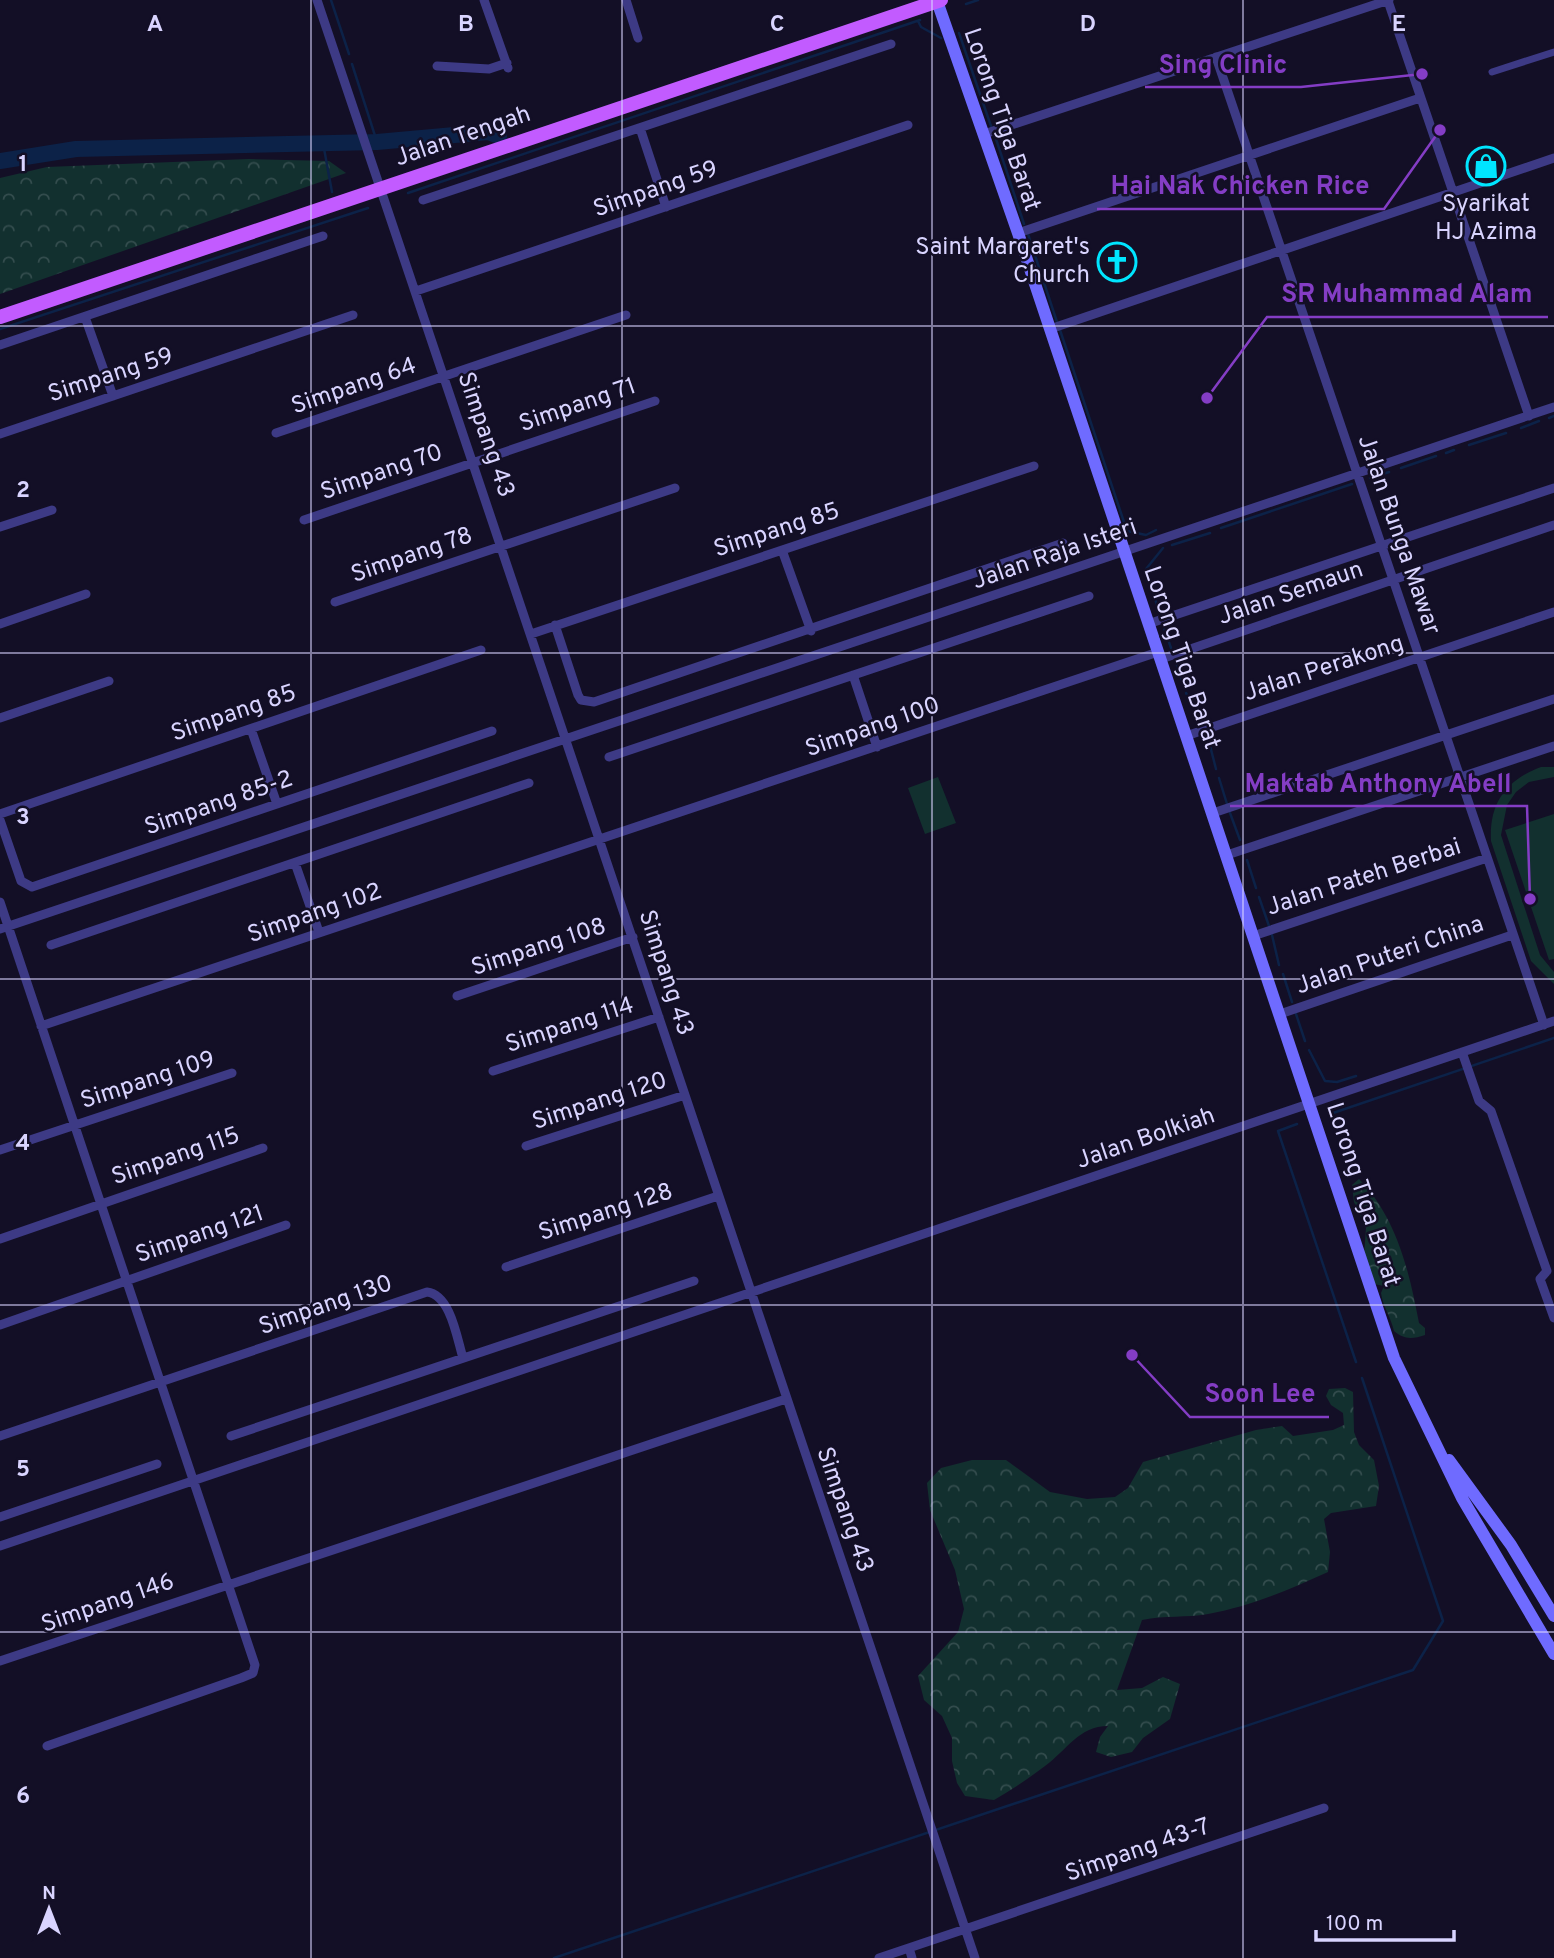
<svg xmlns="http://www.w3.org/2000/svg" width="1554" height="1958" viewBox="0 0 1554 1958" font-family="Overpass,sans-serif">
  <defs>
    <pattern id="forest-crowns" width="20" height="18" patternUnits="userSpaceOnUse" patternTransform="scale(1.75)"><rect width="20" height="18" fill="#12302f"/><path d="M2 6a3 3 0 1 1 6 0M12 15a3 3 0 1 1 6 0" fill="none" stroke="#344d4e"/></pattern>
  </defs>
  <rect width="100%" height="100%" fill="#130f26"/>
  <!-- grass -->
  <path fill="#12302f" d="M1541,767H1554V777L1529,782L1516,792L1507,805L1501,835L1540,955L1554,972V984L1531,961L1491,841C1489,803 1506,780 1541,767Z
    M938,777L956,823L925,834L908,788Z
    M1554,814V959L1549,960L1505,830Z"/>
  <!-- forest -->
  <path fill="url(#forest-crowns)" d="M249,159L329,161L346,173L0,294V178L47,167Z
    M1359,1179C1397,1218 1409,1271 1419,1323L1425,1328V1335C1412,1339 1405,1340 1394,1331C1391,1317 1383,1307 1381,1293L1384,1286L1374,1284L1364,1256L1366,1228L1354,1202L1352,1185Z
    M1345,1388L1353,1392L1354,1432L1359,1445L1374,1460L1379,1486L1376,1506L1331,1513L1324,1519L1330,1552L1328,1572C1288,1590 1252,1606 1208,1614C1186,1618 1165,1615 1142,1620L1117,1690L1142,1688L1163,1677L1180,1684L1170,1719L1143,1738L1132,1752L1111,1757L1096,1752L1100,1737L1108,1726C1079,1726 1067,1750 1045,1766C1029,1778 1012,1790 994,1800L965,1796L957,1783L952,1761V1738L942,1716L924,1700L918,1676L958,1632L964,1609L955,1570L930,1510L927,1483L941,1468L972,1460H1006L1050,1492L1087,1499L1115,1497L1128,1488L1143,1462L1256,1430L1282,1426L1293,1436L1333,1430L1344,1425L1343,1413L1331,1405L1326,1396L1329,1389Z"/>
  <g fill="none" stroke-linecap="round" stroke-linejoin="round">
    <!-- stream -->
    <path stroke="#0c2248" stroke-width="2.5" d="M331,0L349,54
      M966,4L978,0
      M918,21L921,27L941,38
      M959,33L991,126
      M352,64L377,142
      M996,139L1024,224
      M323,143L332,192
      M408,193L920,20
      M1028,234L1057,322
      M0,329L368,208
      M1060,330L1127,531L1146,535L1156,530
      M1549,418L1554,416
      M1521,428L1539,421
      M1469,445L1506,433
      M1446,453L1454,450
      M1401,468L1436,456
      M1370,478L1389,472
      M1221,528L1352,484
      M1172,545L1210,533
      M1159,612L1146,569L1163,548
      M1163,625L1171,648
      M1175,659L1183,684
      M1186,693L1203,722
      M1207,734L1216,769
      M1219,778L1227,804
      M1230,813L1240,840
      M1247,860L1256,888
      M1259,897L1269,926
      M1272,935L1279,965
      M1283,974L1292,1002
      M1296,1014L1305,1041
      M1309,1050L1325,1081L1337,1082L1356,1076
      M1333,1113L1554,1038
      M1297,1124L1278,1131L1356,1362
      M554,1958L1413,1670L1443,1621L1362,1378"/>
    <!-- river -->
    <path stroke="#0c2248" stroke-width="16" d="M0,161L76,149L377,142L488,132L499,136"/>
    <!-- pedestrian -->
    <path stroke="#3d3a85" stroke-width="7" d="M1492,72L1554,52"/>
    <!-- minor -->
    <path stroke="#3d3a85" stroke-width="9" d="M317,0L975,1958
      M484,0L508,68
      M626,0L638,38
      M1388,1L1529,416
      M1216,57L1544,1025
      M437,66L489,69L507,63
      M640,128L666,207
      M984,134L1389,0
      M423,200L891,44
      M1018,233L1420,98
      M416,291L908,125
      M85,317L113,396
      M1050,329L1554,158
      M0,345L323,236
      M276,433L626,315
      M0,434L353,315
      M304,520L655,401
      M0,527L52,510
      M782,550L811,631
      M335,602L675,488
      M0,624L86,594
      M1148,624L1554,488
      M555,625L578,695L581,700L594,702L1063,543
      M531,634L1034,466
      M1161,659L1554,525
      M853,675L877,747
      M0,718L109,681
      M251,729L277,804
      M1186,736L1554,612
      M609,757L1089,596
      M1213,813L1554,699
      M0,814L481,650
      M0,820L21,881L32,887L492,731
      M1227,855L1554,746
      M295,863L319,932
      M0,902L255,1665L253,1673L241,1678L47,1746
      M0,929L1554,407
      M1253,936L1487,858
      M51,945L529,783
      M457,996L633,937
      M1280,1014L1512,935
      M41,1026L1158,652
      M1462,1052L1479,1101L1491,1111L1547,1271
      M493,1071L659,1017
      M526,1146L685,1095
      M0,1150L232,1073
      M0,1239L263,1148
      M506,1267L718,1196
      M1547,1271L1540,1279L1554,1318
      M0,1325L286,1225
      M0,1436L427,1292C451,1295 457,1339 463,1358
      M231,1436L694,1281
      M0,1517L157,1464
      M0,1546L1554,1021
      M0,1661L786,1399
      M909,1948L912,1958
      M879,1958L1324,1808"/>
    <!-- secondary -->
    <path stroke="#6f6bff" stroke-width="12" d="M937,1L1018,233L1394,1358L1462,1498L1554,1654
      M1449,1460L1511,1545L1554,1616"/>
    <!-- primary -->
    <path stroke="#c25bff" stroke-width="14" d="M0,317L941,0"/>
  </g>
  <!-- grid -->
  <path fill="none" stroke="#d9d4ff" stroke-width="2" stroke-opacity="0.55" d="M311,0V1958M622,0V1958M932,0V1958M1243,0V1958M0,326H1554M0,653H1554M0,979H1554M0,1305H1554M0,1632H1554"/>
  <!-- icons -->
  <defs>
    <symbol id="shop-ring" viewBox="-11 -11 22 22"><circle r="9.5" fill="#130f26" stroke="#00e5ff" stroke-width="1.5"/><path d="M-5-2.5h2.3a2.7 3.5 0 0 1 5.4 0H5L5.5 6h-11ZM-1.5-2.5h3a1.5 2.3 0 0 0-3 0Z" fill="#00e5ff"/></symbol>
    <symbol id="church-ring" viewBox="-11 -11 22 22"><circle r="9.5" fill="#130f26" stroke="#00e5ff" stroke-width="1.5"/><path d="M-1.2-6h2.4v3.5h3.3v2.4h-3.3V6h-2.4V-.1h-3.3v-2.4h3.3Z" fill="#00e5ff"/></symbol>
  </defs>
  <g fill-rule="evenodd">
    <use href="#shop-ring" x="1464" y="144" width="44" height="44"/>
    <use href="#church-ring" x="1095" y="240" width="44" height="44"/>
  </g>
  <g text-anchor="middle" dominant-baseline="central" stroke-width="5" stroke-linejoin="round" paint-order="stroke">
    <!-- street labels -->
    <g font-size="24" fill="#d9d4ff" stroke="#130f26">
      <text transform="translate(1001 120) rotate(71)">Lorong Tiga Barat</text>
      <text transform="translate(463 137) rotate(-19)">Jalan Tengah</text>
      <text transform="translate(656 190) rotate(-19)">Simpang 59</text>
      <text transform="translate(111 376) rotate(-18)">Simpang 59</text>
      <text transform="translate(354 387) rotate(-19)">Simpang 64</text>
      <text transform="translate(578 406) rotate(-19)">Simpang 71</text>
      <text transform="translate(485 435) rotate(71)">Simpang 43</text>
      <text transform="translate(382 473) rotate(-19)">Simpang 70</text>
      <text transform="translate(777 531) rotate(-18)">Simpang 85</text>
      <text transform="translate(1398 535) rotate(71)">Jalan Bunga Mawar</text>
      <text transform="translate(1055 555) rotate(-19)">Jalan Raja Isteri</text>
      <text transform="translate(412 556) rotate(-19)">Simpang 78</text>
      <text transform="translate(1291 594) rotate(-19)">Jalan Semaun</text>
      <text transform="translate(1181 658) rotate(71)">Lorong Tiga Barat</text>
      <text transform="translate(1324 669) rotate(-18)">Jalan Perakong</text>
      <text transform="translate(234 714) rotate(-19)">Simpang 85</text>
      <text transform="translate(873 728) rotate(-19)">Simpang 100</text>
      <text transform="translate(219 804) rotate(-19)">Simpang 85-2</text>
      <text transform="translate(1364 878) rotate(-18)">Jalan Pateh Berbai</text>
      <text transform="translate(315 914) rotate(-19)">Simpang 102</text>
      <text transform="translate(539 948) rotate(-18)">Simpang 108</text>
      <text transform="translate(1390 956) rotate(-19)">Jalan Puteri China</text>
      <text transform="translate(665 973) rotate(72)">Simpang 43</text>
      <text transform="translate(570 1026) rotate(-18)">Simpang 114</text>
      <text transform="translate(148 1081) rotate(-18)">Simpang 109</text>
      <text transform="translate(600 1102) rotate(-18)">Simpang 120</text>
      <text transform="translate(1146 1139) rotate(-19)">Jalan Bolkiah</text>
      <text transform="translate(176 1157) rotate(-19)">Simpang 115</text>
      <text transform="translate(1362 1195) rotate(72)">Lorong Tiga Barat</text>
      <text transform="translate(606 1213) rotate(-18)">Simpang 128</text>
      <text transform="translate(200 1235) rotate(-19)">Simpang 121</text>
      <text transform="translate(326 1306) rotate(-19)">Simpang 130</text>
      <text transform="translate(844 1510) rotate(71)">Simpang 43</text>
      <text transform="translate(108 1604) rotate(-19)">Simpang 146</text>
      <text transform="translate(1138 1851) rotate(-19)">Simpang 43-7</text>
    </g>
    <!-- poi labels -->
    <g font-size="24" fill="#d9d4ff" stroke="#130f26">
      <text x="1486" y="205">Syarikat<tspan x="1486" dy="28">HJ Azima</tspan></text>
      <text x="1090" y="248" text-anchor="end">Saint Margaret's<tspan x="1090" dy="28">Church</tspan></text>
    </g>
  </g>
  <g font-size="23" text-anchor="middle" font-weight="bold" fill="#d9d4ff" stroke="#130f26" stroke-width="5" stroke-linejoin="round" paint-order="stroke">
    <text x="155" y="31">A</text>
    <text x="466" y="31">B</text>
    <text x="777" y="31">C</text>
    <text x="1088" y="31">D</text>
    <text x="1399" y="31">E</text>
    <text x="23" y="171">1</text>
    <text x="23" y="497">2</text>
    <text x="23" y="824">3</text>
    <text x="23" y="1150">4</text>
    <text x="23" y="1476">5</text>
    <text x="23" y="1803">6</text>
  </g>
  <!-- callouts -->
  <path fill="none" stroke="#843dc5" stroke-width="2.5" d="M1422 74L1301 87H1145M1440 130L1384 209H1097M1207 398L1267 317H1548M1530 899L1527 806H1230M1132 1355L1190 1417H1329"/>
  <g fill="#843dc5" stroke="#130f26" stroke-width="2.5">
    <circle cx="1422" cy="74" r="7"/>
    <circle cx="1440" cy="130" r="7"/>
    <circle cx="1207" cy="398" r="7"/>
    <circle cx="1530" cy="899" r="7"/>
    <circle cx="1132" cy="1355" r="7"/>
  </g>
  <g font-size="26" text-anchor="middle" font-weight="bold" fill="#843dc5" stroke="#130f26" stroke-width="5" stroke-linejoin="round" paint-order="stroke">
    <text x="1223" y="73">Sing Clinic</text>
    <text x="1240" y="194">Hai Nak Chicken Rice</text>
    <text x="1407" y="302">SR Muhammad Alam</text>
    <text x="1378" y="792">Maktab Anthony Abell</text>
    <text x="1260" y="1402">Soon Lee</text>
  </g>
  <!-- north arrow -->
  <g transform="translate(49 1909)" stroke="#130f26" stroke-width="5" paint-order="stroke">
  <path d="M0-5L12 26L0 18L-12 26Z" fill="#d9d4ff"/>
  <text y="-10" font-size="19" font-weight="bold" text-anchor="middle" fill="#d9d4ff">N</text>
  </g>
  <!-- scale -->
  <path d="M1316 1930v10h138v-10" fill="none" stroke="#d9d4ff" stroke-width="3.5"/>
  <text x="1326" y="1930" font-size="21" fill="#d9d4ff" stroke="#130f26" stroke-width="5" paint-order="stroke">100 m</text>
</svg>
